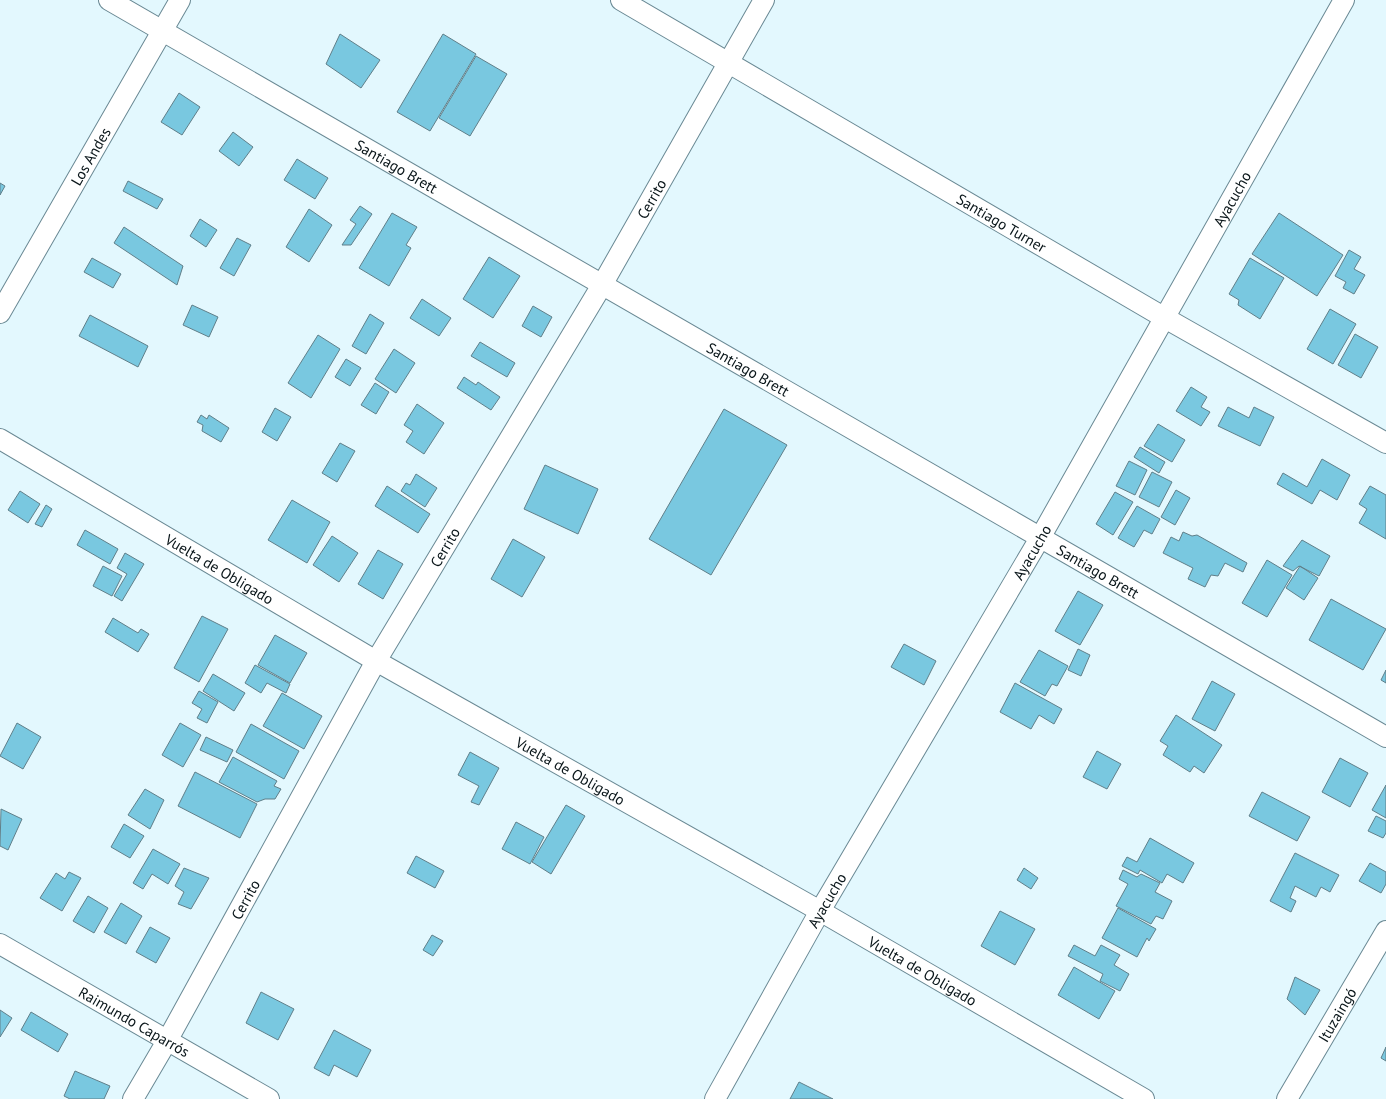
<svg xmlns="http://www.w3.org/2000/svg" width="1386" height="1099" viewBox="0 0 1386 1099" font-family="'PT Sans',sans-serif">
  <rect width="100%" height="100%" fill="#e3f8fe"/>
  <!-- building -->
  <path fill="#79c8e0" stroke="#607f89" d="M340,34L380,60L361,88L326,64Z
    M443,34L476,54L430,131L397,112Z
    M476,56L507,74L470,136L439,118Z
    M179,93L200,107L182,135L161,122Z
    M233,132L253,147L239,166L219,151Z
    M297,159L328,178L315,199L284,180Z
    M128,181L163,199L157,209L123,191Z
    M0,183L5,186L0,195Z
    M360,206L372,214L351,245H342L356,224L350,220Z
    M309,209L332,225L309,262L286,247Z
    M392,213L417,227L406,245L411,248L389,286L359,268Z
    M1279,213L1343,255L1317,296L1252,254Z
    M200,219L217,230L206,247L190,236Z
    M124,227L183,266L177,285L114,243Z
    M237,238L251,245L234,276L220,268Z
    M1349,250L1361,257L1354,269L1365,275L1354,294L1343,288L1346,282L1335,276Z
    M489,257L520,276L493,318L463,299Z
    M92,258L121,274L113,288L84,272Z
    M1250,258L1284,278L1260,319L1238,305L1239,300L1229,294Z
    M422,299L451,318L439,336L410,318Z
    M192,305L218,317L209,337L183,325Z
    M533,306L552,317L541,337L522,326Z
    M1330,309L1356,324L1333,364L1307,349Z
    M370,314L384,323L366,354L352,346Z
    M90,315L148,346L138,367L79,336Z
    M1355,334L1378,347L1361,378L1338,365Z
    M318,335L340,349L311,398L288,383Z
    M480,342L515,363L507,377L471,356Z
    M394,349L415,363L396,393L375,379Z
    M346,359L361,368L350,386L335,377Z
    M464,377L476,385L478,382L500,397L491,410L457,388Z
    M375,383L389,392L376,414L361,405Z
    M1191,387L1207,397L1201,407L1210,412L1201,426L1176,411Z
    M417,404L444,423L424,454L406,442L413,431L404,425Z
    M1228,407L1249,418L1254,407L1274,417L1260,446L1218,426Z
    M275,408L291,417L277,441L262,432Z
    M724,409L787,445L711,575L649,539Z
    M201,415L207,419L209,415L229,428L221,442L202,431L203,425L197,422Z
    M1158,424L1185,440L1172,462L1144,446Z
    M340,443L355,451L337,482L322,473Z
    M1140,447L1165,462L1159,473L1134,457Z
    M1322,459L1350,475L1337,500L1320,490L1312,504L1277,484L1283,473L1307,487Z
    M1129,461L1147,470L1135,495L1116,486Z
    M545,465L598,489L578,534L524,509Z
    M1152,472L1172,482L1159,507L1139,497Z
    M416,474L437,488L425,507L401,491L406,483L410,485Z
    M387,486L430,514L418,533L375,506Z
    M1370,486L1386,495V539L1359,523L1367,509L1359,504Z
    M1176,490L1190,498L1175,525L1161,517Z
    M20,491L40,504L28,523L8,510Z
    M1115,492L1133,502L1113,535L1096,524Z
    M292,500L330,522L307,563L268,540Z
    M46,505L52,509L42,527L35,524Z
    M1137,506L1160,519L1152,534L1144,530L1134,547L1118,538Z
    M85,530L118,549L110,564L77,545Z
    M1183,532L1192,536L1197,535L1247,563L1243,572L1225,563L1218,576L1211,575L1205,587L1188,579L1193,568L1163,553L1171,537L1179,541Z
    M332,536L358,553L339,582L313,565Z
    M513,539L545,557L522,597L491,579Z
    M1302,540L1330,556L1319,576L1299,566L1293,571L1283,566Z
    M378,550L403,564L383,599L358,584Z
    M125,553L144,564L122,601L114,596L127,574L117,568Z
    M1267,560L1292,575L1267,617L1242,603Z
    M103,566L122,576L112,596L93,586Z
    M1300,566L1318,578L1304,600L1286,588Z
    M1078,591L1103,605L1080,645L1055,631Z
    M1331,599L1386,629L1363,670L1309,640Z
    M202,616L228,629L199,682L174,668Z
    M113,618L138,633L141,629L149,634L138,652L105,632Z
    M275,635L307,653L290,683L258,665Z
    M904,644L936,661L924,685L891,667Z
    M1078,649L1090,655L1081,676L1068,670Z
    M1039,650L1068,666L1057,686L1052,684L1045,696L1020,682Z
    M255,665L290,684L286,693L267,683L261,693L245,683Z
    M1386,670V683L1381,680Z
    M213,674L245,693L234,711L203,691Z
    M1212,681L1235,694L1215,731L1192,719Z
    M1015,683L1062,709L1054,724L1039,715L1031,729L1000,712Z
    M199,691L218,702L207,723L197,718L202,709L192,703Z
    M282,693L322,716L304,749L263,726Z
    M1176,715L1222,745L1204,773L1194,766L1190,772L1163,755L1168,746L1160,741Z
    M17,723L41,737L23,769L0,756Z
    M180,723L201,735L183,767L162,755Z
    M251,724L299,751L284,779L236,752Z
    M206,737L233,750L227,762L200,750Z
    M1097,751L1121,764L1107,789L1083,777Z
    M470,752L499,768L479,805L471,802L479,786L458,775Z
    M233,757L277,781L274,786L281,789L275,799H265L257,802L219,782Z
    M1340,758L1368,773L1350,807L1322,792Z
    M195,772L257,804L240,838L178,806Z
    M1386,785V818L1372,810Z
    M145,789L164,800L150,829L128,815Z
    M1262,792L1310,817L1297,841L1249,816Z
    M566,805L585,816L551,874L532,862Z
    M1,809L22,819L8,850L0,846Z
    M1376,816L1386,821V833L1383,838L1368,831Z
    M516,822L544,837L530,864L502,849Z
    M124,824L144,836L130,858L111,847Z
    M1150,838L1194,863L1183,883L1167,874L1162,883L1140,870L1138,874L1122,866L1127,857L1137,862Z
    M153,849L180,864L168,884L152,874L143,889L133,883Z
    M1295,853L1339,875L1330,892L1321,887L1316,897L1295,886L1290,898L1296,901L1291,912L1270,901Z
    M416,856L444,871L435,888L407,873Z
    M1370,863L1386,872V884L1381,893L1359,881Z
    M184,868L209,878L191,909L178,904L184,892L175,886Z
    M1024,868L1038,878L1031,889L1017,880Z
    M1123,870L1137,877L1141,874L1160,883L1155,892L1172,901L1163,919L1156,916L1151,924L1116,906L1128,884L1119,879Z
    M69,872L81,878L62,911L40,898L56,873L65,879Z
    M88,896L108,908L94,933L73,921Z
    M121,903L142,916L126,944L104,932Z
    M1118,908L1156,929L1149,941L1147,938L1137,957L1102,938Z
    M1000,911L1035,929L1015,965L981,946Z
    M150,927L170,938L156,963L136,952Z
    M432,935L443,941L433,956L423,950Z
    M1074,945L1095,956L1101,945L1120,955L1114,965L1129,974L1120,991L1100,981L1103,974L1068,956Z
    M1074,967L1115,991L1099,1019L1058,995Z
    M1295,977L1320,990L1305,1015L1287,999Z
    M261,992L294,1009L278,1040L246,1023Z
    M0,1010L12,1018L0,1037Z
    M31,1012L68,1034L58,1052L21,1030Z
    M334,1030L371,1050L357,1077L334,1065L329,1076L314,1068Z
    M1386,1047V1061L1381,1058Z
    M75,1071L110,1086L104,1099H70L64,1096Z
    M799,1082L833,1099H790Z"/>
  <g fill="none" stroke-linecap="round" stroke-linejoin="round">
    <defs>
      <g id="street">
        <path id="s1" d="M109,0L1386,737"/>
        <path id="s2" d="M621,0L1165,318L1386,443"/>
        <path id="s3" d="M0,313L180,0"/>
        <path id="s4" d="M0,439L376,661L820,911L1144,1099"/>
        <path id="s5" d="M0,944L269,1099"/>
        <path id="s6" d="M133,1099L167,1041L376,661L602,285L764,0"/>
        <path id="s7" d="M715,1099L820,911L1040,538L1344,0"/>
        <path id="s8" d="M1287,1099L1386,931"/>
      </g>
    </defs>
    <!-- street casing -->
    <use href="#street" stroke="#6a8994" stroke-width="22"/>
    <!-- street -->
    <use href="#street" stroke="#fff" stroke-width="20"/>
  </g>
  <g text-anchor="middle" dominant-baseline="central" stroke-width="4.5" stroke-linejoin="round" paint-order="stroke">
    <!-- street labels -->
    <g font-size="15" fill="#091519" stroke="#fff">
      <text stroke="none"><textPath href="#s3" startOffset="181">Los Andes</textPath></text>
      <text stroke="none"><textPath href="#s1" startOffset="332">Santiago Brett</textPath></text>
      <text stroke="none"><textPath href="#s6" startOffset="1039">Cerrito</textPath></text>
      <text stroke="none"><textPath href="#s7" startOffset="1038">Ayacucho</textPath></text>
      <text stroke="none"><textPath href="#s2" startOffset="441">Santiago Turner</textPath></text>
      <text stroke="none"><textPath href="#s1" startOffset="738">Santiago Brett</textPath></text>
      <text stroke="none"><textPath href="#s6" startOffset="634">Cerrito</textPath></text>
      <text stroke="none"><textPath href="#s7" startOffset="632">Ayacucho</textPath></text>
      <text stroke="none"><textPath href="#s4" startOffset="255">Vuelta de Obligado</textPath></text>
      <text stroke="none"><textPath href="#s1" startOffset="1142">Santiago Brett</textPath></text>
      <text stroke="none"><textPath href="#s4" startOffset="660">Vuelta de Obligado</textPath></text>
      <text stroke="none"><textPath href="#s6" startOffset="229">Cerrito</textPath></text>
      <text stroke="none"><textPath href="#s7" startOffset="228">Ayacucho</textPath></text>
      <text stroke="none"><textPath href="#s4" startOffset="1065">Vuelta de Obligado</textPath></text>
      <text stroke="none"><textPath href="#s8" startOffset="98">Ituzaingó</textPath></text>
      <text stroke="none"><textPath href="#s5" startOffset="155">Raimundo Caparrós</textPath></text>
    </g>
  </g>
</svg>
